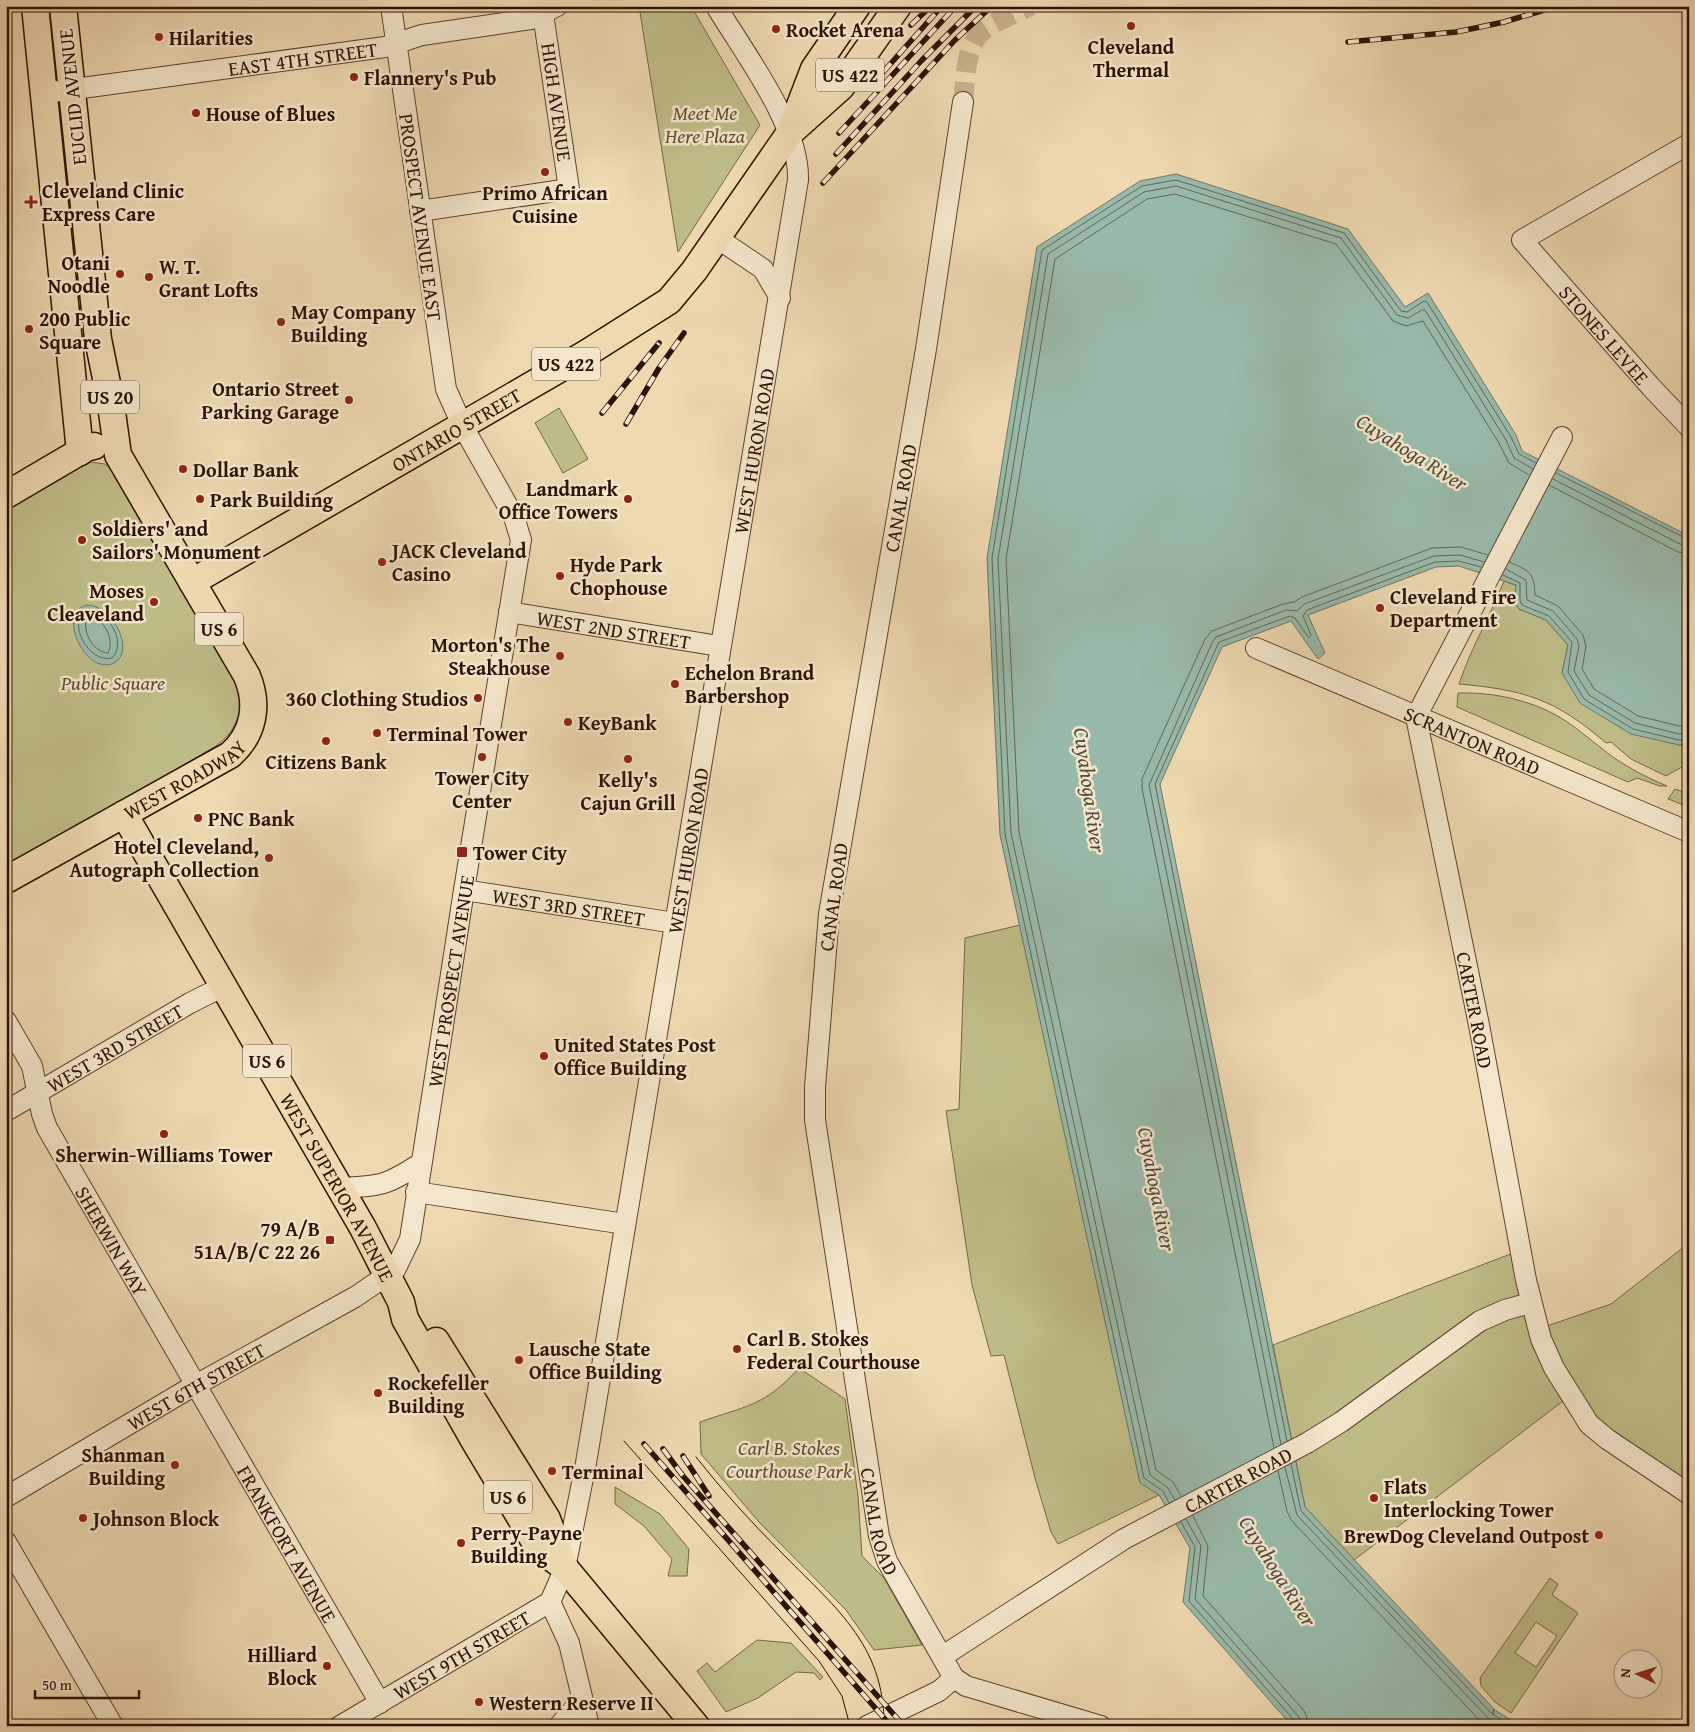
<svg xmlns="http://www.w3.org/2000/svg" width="1695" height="1732" viewBox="0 0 1695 1732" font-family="'Gentium Book Plus',serif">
  <rect width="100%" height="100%" fill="#eed9b1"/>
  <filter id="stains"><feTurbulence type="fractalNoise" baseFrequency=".004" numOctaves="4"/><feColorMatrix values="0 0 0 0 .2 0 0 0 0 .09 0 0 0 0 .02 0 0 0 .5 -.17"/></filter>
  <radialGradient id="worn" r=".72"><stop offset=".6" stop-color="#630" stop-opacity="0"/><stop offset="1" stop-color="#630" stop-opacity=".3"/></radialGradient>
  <!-- green -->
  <path fill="#bfbd87" stroke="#766745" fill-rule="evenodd" d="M639,6H691L760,125L678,252Z
    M559,408L588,459L563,473L535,423Z
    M90,462L105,464L112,470L235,681C247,707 238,729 216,746L6,867V508Z
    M1504,581L1517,586L1514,602L1519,609L1546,620L1568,645L1562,673L1679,745L1689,744V763L1666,776L1631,759L1611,742L1606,743C1555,699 1525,690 1459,684C1471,648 1490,616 1504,581Z
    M1458,693C1493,692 1531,700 1561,718C1579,729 1595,744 1613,757C1630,769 1648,778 1667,786H1660L1637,778L1628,782L1457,707Z
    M1675,789L1689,794V807L1668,799Z
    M1020,925L1140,1482L1159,1495L1058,1544L1051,1532L1035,1478L1004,1355L991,1356L972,1285L946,1111L959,1109L965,938Z
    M1689,1243V1494L1643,1465L1571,1395L1354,1560L1305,1507L1273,1345L1521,1250L1538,1329L1611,1304Z
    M799,1368L845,1399L858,1496L862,1556L884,1578L922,1645L874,1650L846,1610L759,1522L701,1454L700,1422C745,1406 764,1407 799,1368Z
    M615,1487L660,1514L689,1549L687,1576H668L672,1559L644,1526L615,1504Z
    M1550,1578L1558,1584L1552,1595L1578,1613L1511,1713L1495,1702L1481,1686L1480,1678ZM1536,1622L1557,1636L1536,1667L1515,1653Z
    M757,1640L791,1643L823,1677L820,1680L814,1673L796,1672L758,1698L726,1712L697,1671L707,1663L715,1672Z"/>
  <!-- water -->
  <path fill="#99baaa" stroke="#6e7667" d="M1176,174L1348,229L1405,307L1428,293L1516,435L1522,451L1689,536V744L1679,745L1631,734L1580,703L1562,673L1568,645L1546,620L1519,609L1514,602L1516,585L1459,566L1436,567L1308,615L1325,653L1318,659L1291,621L1222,647L1160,784L1305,1507L1495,1710L1520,1726H1292L1183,1602L1190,1548L1159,1495L1140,1483L1000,835L987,558L1037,247L1140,181Z
    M88,605C113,606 136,651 114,663C85,677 55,610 88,605Z"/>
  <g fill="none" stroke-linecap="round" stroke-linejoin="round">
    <!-- shore -->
    <path stroke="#636656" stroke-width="1" d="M1556,473L1689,540
      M1553,479L1682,545L1689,546
      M1549,485L1678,552L1689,554
      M1509,562C1530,571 1534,572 1535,595L1558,606L1583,635L1586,646L1582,669L1594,689L1638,716L1679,726L1689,725
      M1506,569L1526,580L1527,600L1553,611L1577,639L1579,646L1574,671L1589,695L1635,723L1679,734L1689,733
      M1503,575L1520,583V600L1522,605L1549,616L1572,642L1568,672L1584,699L1633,729L1679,740L1689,739
      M86,611C107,609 128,641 112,658C89,664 66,622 86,611Z
      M89,616C104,619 115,638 108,653C93,652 83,633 86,619Z
      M1287,1441L1155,784L1219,642L1290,616L1295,618L1309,638L1311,635L1303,616L1307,610L1435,562L1459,561L1481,567
      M1281,1444L1149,785L1212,643L1216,637L1286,610L1297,611L1304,604L1434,556L1460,555L1484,562
      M1274,1448L1142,788V779L1205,639L1212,631L1283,604L1294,602L1302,597L1432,548L1461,547L1488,555
      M1291,1464L1301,1511L1491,1713L1511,1726
      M1285,1467L1297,1515L1487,1717L1499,1726
      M1278,1471L1287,1511L1291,1520L1485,1726
      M1181,1496L1173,1482L1156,1470L1019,832L1006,559L1055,259L1147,199L1175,194L1336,244L1393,321L1406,326L1423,321L1499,443L1509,463L1529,475
      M1175,1500L1167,1487L1150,1475L1011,833L998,559L1048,254L1144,192L1176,186L1341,238L1397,315L1408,318L1422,310H1425L1506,440L1514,458L1533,469
      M1169,1503L1163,1491L1144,1478L1005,834L992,558L1042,250L1142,186L1176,180L1344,233L1401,311L1407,312L1424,301L1427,302L1511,437L1519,454L1536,463
      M1193,1516L1208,1546L1203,1596L1305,1712L1309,1726
      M1186,1519L1201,1546L1195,1599L1299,1717L1302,1726
      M1181,1522L1195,1547L1189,1601L1294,1720L1295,1726"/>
    <!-- ferry -->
    <path stroke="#534c3d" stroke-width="1" stroke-dasharray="6 5" stroke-linecap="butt" d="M1492,1726L1494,1704"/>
    <!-- minor-tunnel -->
    <path stroke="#c7b18e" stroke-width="20" stroke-dasharray="20 10" stroke-linecap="butt" d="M963,102C966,80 964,44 985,29C998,20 1015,14 1030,6"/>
    <defs>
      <g id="minor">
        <path id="s1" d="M45,93L385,47L422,35L531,19L557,6"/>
        <path id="s2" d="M963,102L926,349L829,914L815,1087V1120L879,1536L887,1561L954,1678L966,1686L1101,1726"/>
        <path id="s3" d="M1689,144L1522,240L1651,387L1689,427"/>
        <path d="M420,211L569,189L543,14"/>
        <path d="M717,238L763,269L780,298"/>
        <path id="s4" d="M509,612L719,646"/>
        <path id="s5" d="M1256,648L1689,832"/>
        <path id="s6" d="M1416,717L1479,1025L1526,1280L1541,1339L1554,1368L1589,1424L1607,1439L1689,1494"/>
        <path d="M1416,717L1562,437"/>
        <path id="s7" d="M464,890L675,923"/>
        <path id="s8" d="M6,1021L32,1066L42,1114L47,1128L380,1703"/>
        <path id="s9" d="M6,1111L190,1003L224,986"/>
        <path d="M339,1188C381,1186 386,1186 421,1163"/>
        <path d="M416,1192L625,1224"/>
        <path id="s10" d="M6,1497L185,1391L355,1297L395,1270L410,1239L464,890L521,540L514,517L462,425L446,389L391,6"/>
        <path d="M6,1542L113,1726"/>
        <path d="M550,1602L569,1643L589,1726"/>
        <path id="s11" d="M943,1656L1124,1539L1307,1443L1341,1422L1480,1321L1505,1310L1530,1303"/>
        <path id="s12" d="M340,1726L550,1602L565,1568L586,1463L798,180C800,125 744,53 716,6"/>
        <path d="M559,1726L582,1700"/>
        <path d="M867,1726L939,1691L954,1678"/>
      </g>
      <g id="major">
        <path d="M35,6L80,452"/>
        <path d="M793,130L841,87L898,6"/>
        <path d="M6,495L86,448L94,446"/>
        <path id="s13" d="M192,582L587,353L669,301L694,271L789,134L814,69L857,6"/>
        <path id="s14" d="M124,814L363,1228L401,1302L405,1319L475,1442L538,1547L565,1568L696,1726"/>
        <path id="s15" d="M6,880L230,755C254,734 259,705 247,676L118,455L110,398L98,339L63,6"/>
        <path d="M436,1341L547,1519L565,1568"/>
      </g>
    </defs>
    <!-- minor casing -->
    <use href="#minor" stroke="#5d432e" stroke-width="22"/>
    <!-- major casing -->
    <use href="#major" stroke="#2d1103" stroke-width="29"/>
    <!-- minor -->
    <use href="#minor" stroke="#f4e6cc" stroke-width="20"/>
    <!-- major -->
    <use href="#major" stroke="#eed9b1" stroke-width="26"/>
    <!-- tram -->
    <path stroke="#2d1103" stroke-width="1" d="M624,1441L819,1661L842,1696L850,1726
      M696,1457C722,1490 750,1521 780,1551C832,1605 885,1643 884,1726"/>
    <defs>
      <path id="rail" d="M911,25L931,6
        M1348,42L1456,32L1504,22L1558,6
        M869,88L942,6
        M839,133L956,6
        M836,154L922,60L976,6
        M823,183L955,40L992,6
        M602,413L659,343
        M626,424L659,368L684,333
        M644,1444L891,1726
        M663,1449L683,1476L904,1726
        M683,1456L709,1496"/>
    </defs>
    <!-- rail casing -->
    <use href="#rail" stroke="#2d1103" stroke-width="5.5"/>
    <!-- rail -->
    <use href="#rail" stroke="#f4e6cc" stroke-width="4" stroke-dasharray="11" stroke-linecap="butt"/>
  </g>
  <!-- markers -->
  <g fill="#8f2418" stroke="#f4e6cc" stroke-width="2">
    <circle cx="1131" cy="26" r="5"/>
    <circle cx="776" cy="29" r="5"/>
    <circle cx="159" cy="37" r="5"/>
    <circle cx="354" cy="77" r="5"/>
    <circle cx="196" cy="113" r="5"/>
    <circle cx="545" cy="172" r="5"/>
    <path d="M28.5 194.5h5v5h5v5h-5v5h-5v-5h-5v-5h5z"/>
    <circle cx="120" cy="274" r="5"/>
    <circle cx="149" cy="277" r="5"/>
    <circle cx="281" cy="322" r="5"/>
    <circle cx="29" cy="329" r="5"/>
    <circle cx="349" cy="400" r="5"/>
    <circle cx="183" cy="469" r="5"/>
    <circle cx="200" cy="499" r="5"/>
    <circle cx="628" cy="499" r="5"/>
    <circle cx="82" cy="540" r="5"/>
    <circle cx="382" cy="562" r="5"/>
    <circle cx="560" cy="576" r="5"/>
    <circle cx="154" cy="602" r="5"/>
    <circle cx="1380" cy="608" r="5"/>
    <circle cx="560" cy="656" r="5"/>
    <circle cx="675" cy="684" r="5"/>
    <circle cx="478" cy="698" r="5"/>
    <circle cx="568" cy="722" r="5"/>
    <circle cx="377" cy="733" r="5"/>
    <circle cx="326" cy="741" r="5"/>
    <circle cx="482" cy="757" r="5"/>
    <circle cx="628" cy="759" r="5"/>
    <circle cx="198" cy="818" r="5"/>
    <rect x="456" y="846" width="12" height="12" rx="2.5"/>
    <circle cx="269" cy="858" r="5"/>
    <circle cx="544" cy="1056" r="5"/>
    <circle cx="164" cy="1134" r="5"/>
    <rect x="325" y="1235" width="10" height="10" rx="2.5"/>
    <circle cx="737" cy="1349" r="5"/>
    <circle cx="519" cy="1360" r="5"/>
    <circle cx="378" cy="1393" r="5"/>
    <circle cx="175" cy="1465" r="5"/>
    <circle cx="552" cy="1471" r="5"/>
    <circle cx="1374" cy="1498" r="5"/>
    <circle cx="83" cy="1518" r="5"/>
    <circle cx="1599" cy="1535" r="5"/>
    <circle cx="461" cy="1543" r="5"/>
    <circle cx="327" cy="1666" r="5"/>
    <circle cx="479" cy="1702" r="5"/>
  </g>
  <g text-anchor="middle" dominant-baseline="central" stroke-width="5" stroke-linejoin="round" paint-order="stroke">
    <!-- shield labels -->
    <g fill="#f4e6cc" stroke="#69513f" stroke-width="1">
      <rect x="816" y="58.5" width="68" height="33" rx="4"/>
      <rect x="532" y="347.5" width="68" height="33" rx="4"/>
      <rect x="81" y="380.5" width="58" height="33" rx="4"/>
      <rect x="195" y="612.5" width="48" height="33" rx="4"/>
      <rect x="243" y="1044.5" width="48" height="33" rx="4"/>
      <rect x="484" y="1480.5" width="48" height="33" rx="4"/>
    </g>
    <g font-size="19" font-weight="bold" fill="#2d1103">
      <text x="850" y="75">US 422</text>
      <text x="566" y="364">US 422</text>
      <text x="110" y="397">US 20</text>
      <text x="219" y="629">US 6</text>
      <text x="267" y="1061">US 6</text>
      <text x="508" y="1497">US 6</text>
    </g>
    <!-- poi labels -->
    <g font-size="20" font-weight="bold" fill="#2d1103" stroke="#f4e6cc" text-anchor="start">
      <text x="786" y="29">Rocket Arena</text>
      <text x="169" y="37">Hilarities</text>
      <text x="1131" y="46" text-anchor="middle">Cleveland<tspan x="1131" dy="23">Thermal</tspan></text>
      <text x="364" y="77">Flannery's Pub</text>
      <text x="206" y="113">House of Blues</text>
      <text x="42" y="190">Cleveland Clinic<tspan x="42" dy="23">Express Care</tspan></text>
      <text x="545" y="192" text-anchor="middle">Primo African<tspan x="545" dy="23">Cuisine</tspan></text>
      <text x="110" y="262" text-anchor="end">Otani<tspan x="110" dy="23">Noodle</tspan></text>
      <text x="159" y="266">W. T.<tspan x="159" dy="23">Grant Lofts</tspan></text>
      <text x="291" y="311">May Company<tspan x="291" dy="23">Building</tspan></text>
      <text x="39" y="318">200 Public<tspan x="39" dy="23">Square</tspan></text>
      <text x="339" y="388" text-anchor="end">Ontario Street<tspan x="339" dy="23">Parking Garage</tspan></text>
      <text x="193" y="469">Dollar Bank</text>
      <text x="618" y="488" text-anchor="end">Landmark<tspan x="618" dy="23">Office Towers</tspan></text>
      <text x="210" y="499">Park Building</text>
      <text x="92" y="528">Soldiers' and<tspan x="92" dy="23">Sailors' Monument</tspan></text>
      <text x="392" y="550">JACK Cleveland<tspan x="392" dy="23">Casino</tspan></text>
      <text x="570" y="564">Hyde Park<tspan x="570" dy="23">Chophouse</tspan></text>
      <text x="144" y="590" text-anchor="end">Moses<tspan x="144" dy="23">Cleaveland</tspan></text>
      <text x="1390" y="596">Cleveland Fire<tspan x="1390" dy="23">Department</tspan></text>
      <text x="550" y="644" text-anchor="end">Morton's The<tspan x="550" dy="23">Steakhouse</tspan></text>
      <text x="685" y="672">Echelon Brand<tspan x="685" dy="23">Barbershop</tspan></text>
      <text x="468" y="698" text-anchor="end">360 Clothing Studios</text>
      <text x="578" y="722">KeyBank</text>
      <text x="387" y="733">Terminal Tower</text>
      <text x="326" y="761" text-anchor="middle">Citizens Bank</text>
      <text x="482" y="777" text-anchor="middle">Tower City<tspan x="482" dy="23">Center</tspan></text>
      <text x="628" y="779" text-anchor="middle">Kelly's<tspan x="628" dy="23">Cajun Grill</tspan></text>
      <text x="208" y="818">PNC Bank</text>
      <text x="259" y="846" text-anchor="end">Hotel Cleveland,<tspan x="259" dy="23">Autograph Collection</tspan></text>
      <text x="473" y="852">Tower City</text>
      <text x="554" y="1044">United States Post<tspan x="554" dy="23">Office Building</tspan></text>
      <text x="164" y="1154" text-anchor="middle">Sherwin-Williams Tower</text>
      <text x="320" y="1228" text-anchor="end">79 A/B<tspan x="320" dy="23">51A/B/C 22 26</tspan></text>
      <text x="747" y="1338">Carl B. Stokes<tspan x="747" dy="23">Federal Courthouse</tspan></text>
      <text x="529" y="1348">Lausche State<tspan x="529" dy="23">Office Building</tspan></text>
      <text x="388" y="1382">Rockefeller<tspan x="388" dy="23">Building</tspan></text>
      <text x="165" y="1454" text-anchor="end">Shanman<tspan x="165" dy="23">Building</tspan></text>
      <text x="562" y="1471">Terminal</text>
      <text x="1384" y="1486">Flats<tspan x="1384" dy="23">Interlocking Tower</tspan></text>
      <text x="93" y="1518">Johnson Block</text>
      <text x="471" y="1532">Perry-Payne<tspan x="471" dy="23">Building</tspan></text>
      <text x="1589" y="1535" text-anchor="end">BrewDog Cleveland Outpost</text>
      <text x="317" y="1654" text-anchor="end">Hilliard<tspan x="317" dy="23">Block</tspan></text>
      <text x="489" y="1702">Western Reserve II</text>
    </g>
    <!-- street labels -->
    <g font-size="20" fill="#2d1103" stroke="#f4e6cc">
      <text stroke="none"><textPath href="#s1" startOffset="260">EAST 4TH STREET</textPath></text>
      <text transform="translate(72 97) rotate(-96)">EUCLID AVENUE</text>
      <text transform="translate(557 102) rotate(82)">HIGH AVENUE</text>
      <text transform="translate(421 217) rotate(82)">PROSPECT AVENUE EAST</text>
      <text stroke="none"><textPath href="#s3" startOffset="318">STONES LEVEE</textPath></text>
      <text stroke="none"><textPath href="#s13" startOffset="305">ONTARIO STREET</textPath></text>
      <text stroke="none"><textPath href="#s12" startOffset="1414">WEST HURON ROAD</textPath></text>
      <text transform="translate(900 498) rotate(-80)">CANAL ROAD</text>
      <text stroke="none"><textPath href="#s4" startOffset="106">WEST 2ND STREET</textPath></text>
      <text stroke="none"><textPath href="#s5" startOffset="235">SCRANTON ROAD</textPath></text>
      <text stroke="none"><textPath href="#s15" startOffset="205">WEST ROADWAY</textPath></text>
      <text stroke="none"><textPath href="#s12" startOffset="1009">WEST HURON ROAD</textPath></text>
      <text transform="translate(833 897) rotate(-82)">CANAL ROAD</text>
      <text stroke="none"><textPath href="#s7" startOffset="106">WEST 3RD STREET</textPath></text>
      <text stroke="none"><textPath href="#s10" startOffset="746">WEST PROSPECT AVENUE</textPath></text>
      <text stroke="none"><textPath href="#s6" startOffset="299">CARTER ROAD</textPath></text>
      <text stroke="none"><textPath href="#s9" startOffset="126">WEST 3RD STREET</textPath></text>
      <text stroke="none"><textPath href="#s14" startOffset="430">WEST SUPERIOR AVENUE</textPath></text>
      <text stroke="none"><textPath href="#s8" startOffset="246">SHERWIN WAY</textPath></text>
      <text stroke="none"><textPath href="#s10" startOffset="220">WEST 6TH STREET</textPath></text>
      <text stroke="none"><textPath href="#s11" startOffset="344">CARTER ROAD</textPath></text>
      <text stroke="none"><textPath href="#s2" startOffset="1436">CANAL ROAD</textPath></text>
      <text stroke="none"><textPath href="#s8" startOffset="596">FRANKFORT AVENUE</textPath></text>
      <text stroke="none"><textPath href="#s12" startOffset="141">WEST 9TH STREET</textPath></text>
    </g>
    <!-- park labels -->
    <g font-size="20" font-style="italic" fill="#604d31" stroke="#f4e6cc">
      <text x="705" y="112">Meet Me<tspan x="705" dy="23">Here Plaza</tspan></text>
      <text x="113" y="682">Public Square</text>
      <text x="789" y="1447">Carl B. Stokes<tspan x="789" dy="23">Courthouse Park</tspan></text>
    </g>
    <!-- water labels -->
    <g font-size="21" font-style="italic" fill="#534c3d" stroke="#f4e6cc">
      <text transform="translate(1412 452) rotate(32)">Cuyahoga River</text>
      <text transform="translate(1090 790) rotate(82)">Cuyahoga River</text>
      <text transform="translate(1157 1189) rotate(79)">Cuyahoga River</text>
      <text transform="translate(1278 1571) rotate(58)">Cuyahoga River</text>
    </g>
  </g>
  <!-- margin -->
  <rect width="1695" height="1732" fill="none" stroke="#eed9b1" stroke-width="25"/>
  <rect x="8" y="8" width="1680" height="1717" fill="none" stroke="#2d1103" stroke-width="2.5"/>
  <rect x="12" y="12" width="1670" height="1707" fill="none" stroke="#2d1103"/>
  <!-- north arrow -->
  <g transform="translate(1638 1674) rotate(274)"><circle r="24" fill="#f4e6cc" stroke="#a4917c"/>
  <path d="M0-4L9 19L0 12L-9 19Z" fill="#8f2418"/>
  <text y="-8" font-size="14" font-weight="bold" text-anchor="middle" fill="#2d1103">N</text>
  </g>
  <!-- scale -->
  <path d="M35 1690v8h104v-8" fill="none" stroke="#2d1103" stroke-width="2.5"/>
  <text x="42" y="1690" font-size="15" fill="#2d1103" stroke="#f4e6cc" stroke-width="4" paint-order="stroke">50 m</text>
  <rect width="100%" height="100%" filter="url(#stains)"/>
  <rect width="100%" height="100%" fill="url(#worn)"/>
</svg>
